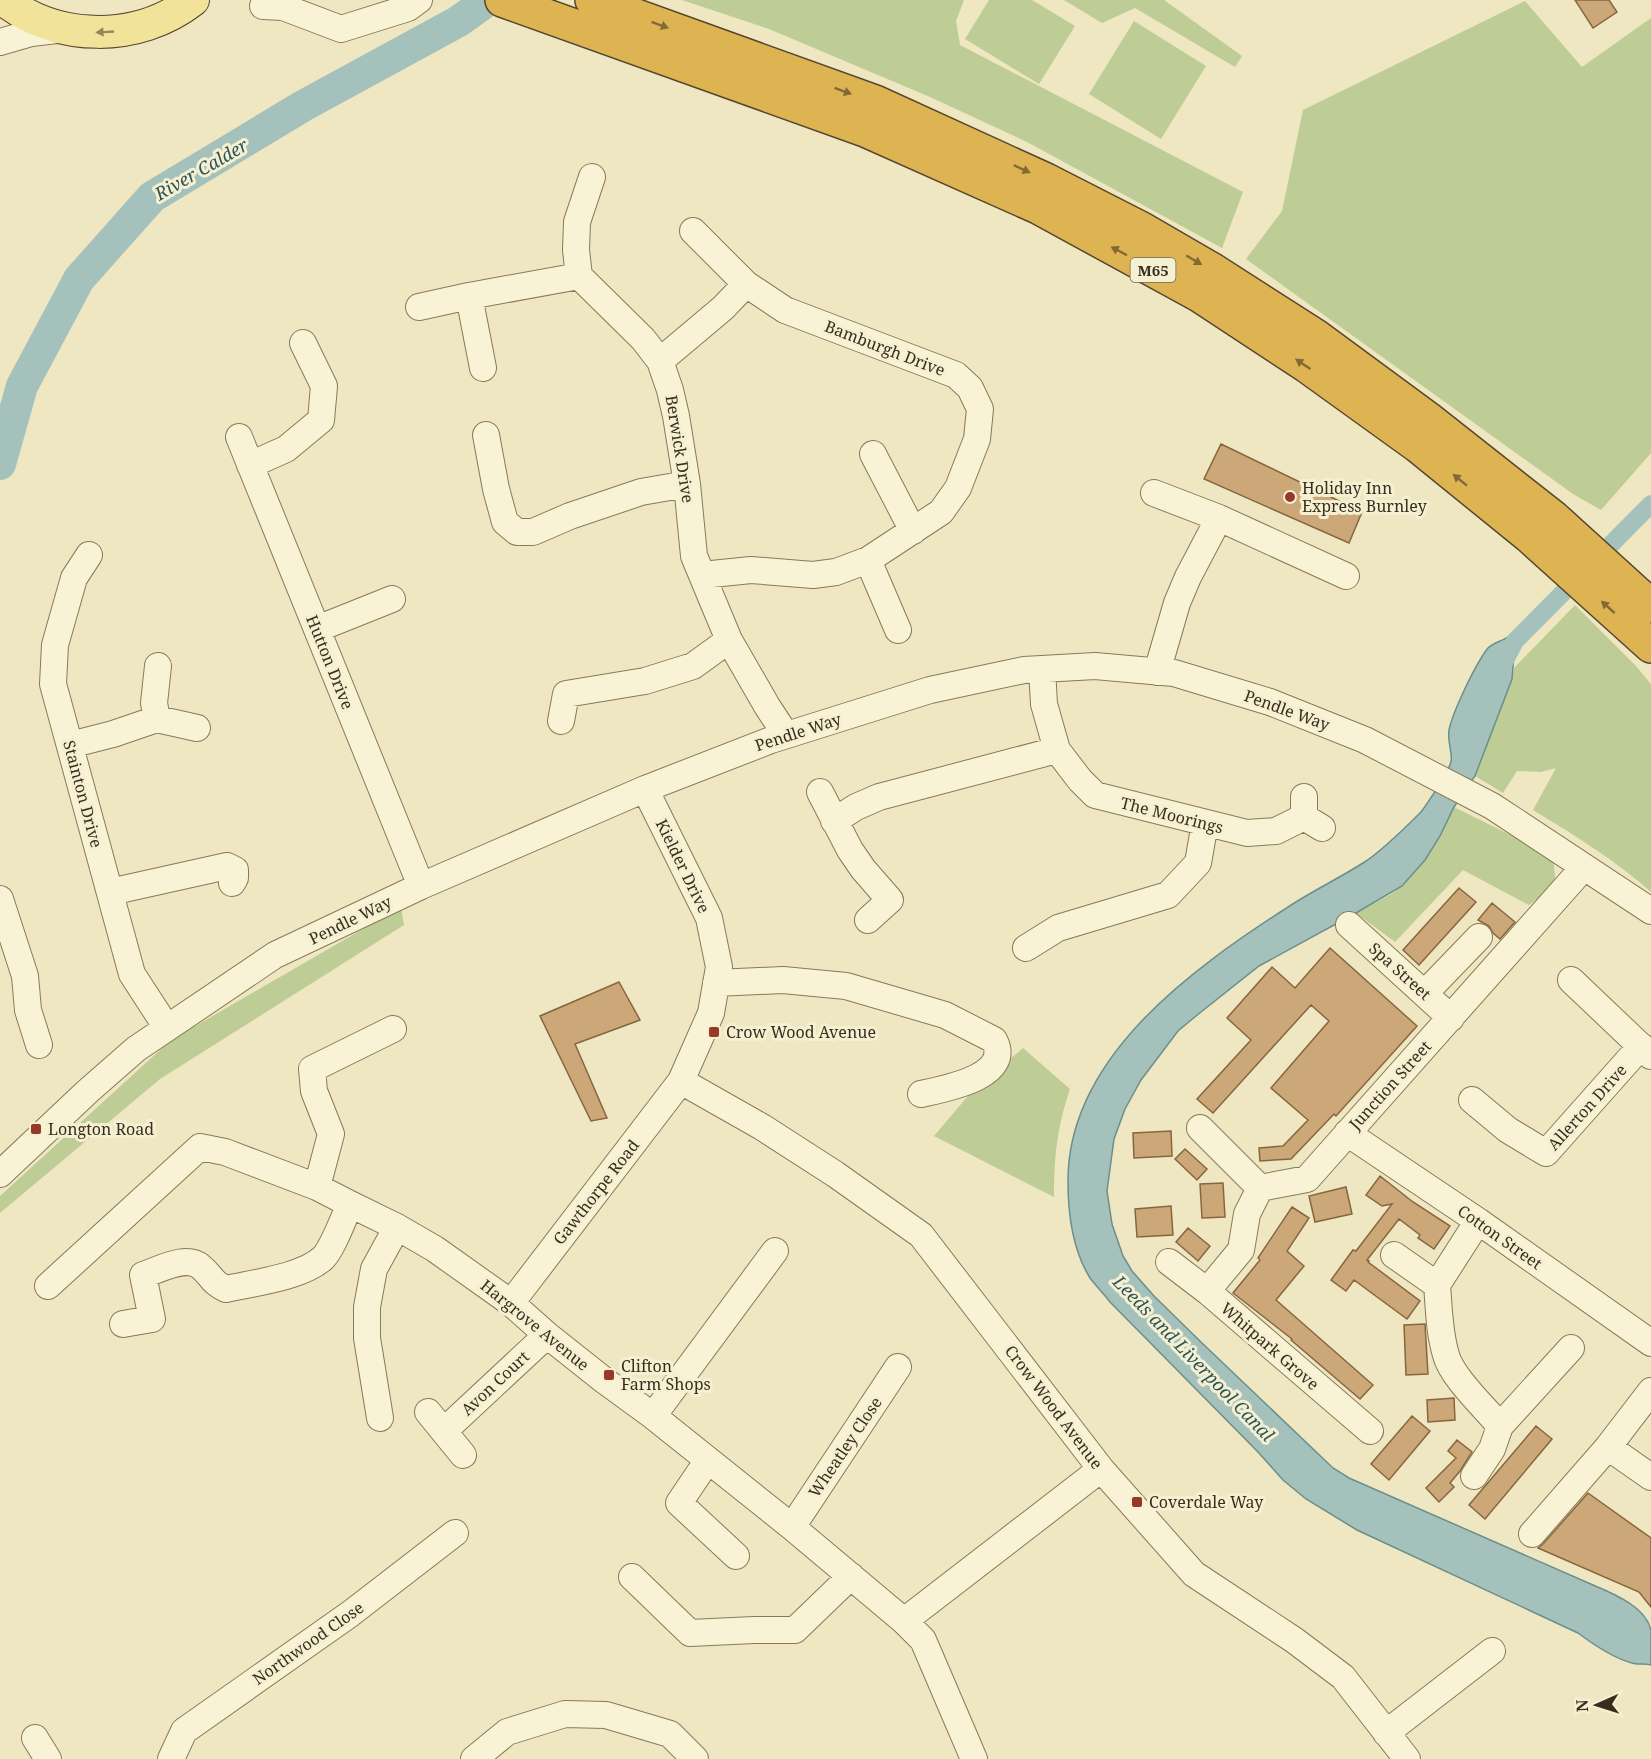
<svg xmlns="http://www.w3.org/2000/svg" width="1651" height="1759" viewBox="0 0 1651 1759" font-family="'Noto Serif',serif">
  <rect width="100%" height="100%" fill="#eee7c2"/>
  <!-- green -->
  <path fill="#becc96" d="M682,0H964L956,21L960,45L1243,192L1222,248L1027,142L930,97L769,29Z
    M989,0H1032L1075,26L1039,84L965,39Z
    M1064,0H1164L1242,56L1235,67L1135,8L1102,23Z
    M1525,1L1582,67L1651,18V453L1601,510L1573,494L1246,259L1282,211L1303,110Z
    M1134,21L1206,66L1161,139L1089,94Z
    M1575,605L1636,666L1651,684V892C1615,860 1574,835 1533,810L1556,768L1541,772L1517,771L1503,793L1475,776L1512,679L1514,668Z
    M1454,807L1553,856L1556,886L1529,905L1463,870L1395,942L1356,913C1370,905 1392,896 1404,884C1426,862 1440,835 1454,807Z
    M401,907L404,925L160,1079L0,1213V1196L171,1040Z
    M1023,1048L1070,1089C1057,1127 1054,1158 1054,1197L934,1136L973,1090Z"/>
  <!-- water -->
  <path fill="#a5c1bc" stroke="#6b8f8b" stroke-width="1.5" d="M1508,637L1515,641L1512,679L1475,776L1454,807L1440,836L1425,860L1402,886L1356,913L1259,966L1196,1016L1178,1031L1141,1080L1125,1109L1114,1139L1107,1191L1112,1224L1123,1256L1132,1271L1154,1296L1203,1344L1333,1468L1349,1478L1593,1585C1612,1593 1647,1607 1651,1631C1651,1642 1651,1654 1651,1665C1645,1663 1638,1665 1632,1663C1613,1658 1594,1645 1578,1633L1357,1530L1306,1499L1283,1480L1258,1452L1110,1302C1104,1294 1096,1286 1090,1278C1072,1249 1068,1215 1068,1182C1067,1058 1192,969 1285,909C1310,892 1338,879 1363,863C1381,852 1406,827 1421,812C1427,804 1450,770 1451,761C1453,754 1447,741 1449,730C1453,711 1476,663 1488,648C1493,643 1502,641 1508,637Z"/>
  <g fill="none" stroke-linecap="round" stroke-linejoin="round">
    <!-- canal -->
    <path stroke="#a5c1bc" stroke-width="18" d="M1504,662L1515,641L1651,504"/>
    <!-- river -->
    <path stroke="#a5c1bc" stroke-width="32" d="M0,464L22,386L79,279L152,197L303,106L459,21L488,0"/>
  </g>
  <!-- building -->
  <path fill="#cca778" stroke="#87663f" stroke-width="1.5" d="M1575,0H1609L1617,12L1593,28Z
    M1221,444L1362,512L1349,543L1204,479Z
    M1459,888L1476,902L1419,965L1403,950Z
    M1492,903L1515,922L1500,939L1493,933L1489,926L1478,920Z
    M1330,948L1417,1026L1336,1116L1334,1114L1291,1159L1260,1161L1259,1148L1283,1146L1308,1120L1271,1088L1329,1021L1311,1005L1213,1113L1197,1099L1251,1040L1227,1018L1272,967L1295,988Z
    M619,982L640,1020L575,1044L607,1118L591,1121L540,1016Z
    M1171,1131L1172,1156L1134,1158L1133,1133Z
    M1185,1149L1207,1169L1197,1180L1175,1159Z
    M1380,1176L1413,1202L1450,1226L1434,1249L1418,1238L1420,1235L1399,1219L1367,1260L1369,1261L1368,1262L1420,1301L1407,1319L1354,1280L1346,1291L1331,1280L1353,1250L1356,1251L1392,1204L1382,1206L1366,1195Z
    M1223,1183L1225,1217L1202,1218L1200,1184Z
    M1346,1187L1352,1214L1315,1222L1309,1196Z
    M1171,1206L1173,1235L1137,1237L1135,1209Z
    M1292,1207L1309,1218L1287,1251L1304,1266L1276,1300L1373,1385L1360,1399L1291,1340L1292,1339L1233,1293L1260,1260L1258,1258Z
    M1188,1228L1210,1246L1198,1261L1176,1242Z
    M1425,1324L1428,1374L1406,1375L1404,1325Z
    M1454,1398L1455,1420L1428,1422L1427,1400Z
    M1412,1416L1430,1431L1389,1480L1371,1464Z
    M1536,1426L1552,1439L1485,1519L1469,1505Z
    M1457,1440L1472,1452L1460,1471L1450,1483L1454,1487L1439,1502L1426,1488L1456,1458L1448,1451Z
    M1588,1493L1651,1538V1607L1639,1592L1538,1548L1543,1544Z"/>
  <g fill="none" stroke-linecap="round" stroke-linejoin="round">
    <defs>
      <path id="minor" d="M263,6L283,7L341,29L408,8L419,0
        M0,42L31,33L65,29
        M592,177L577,222L576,250L579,276L643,339L660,361L670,390L676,416L687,484L694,556L729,640L767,706L786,735
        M693,231L746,284
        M469,296L483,368
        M419,307L469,296L579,276
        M660,361L723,308L746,284L785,310L956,375L970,388L980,409L977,439L958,488L941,512L868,560L836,572L813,575L751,570L702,575
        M486,435L496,489L505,522L517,532H533L570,516L641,492L687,484
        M239,437L421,886
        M873,454L913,531
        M250,465L286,449L321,420L324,386L303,343
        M1154,493L1219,518L1188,577L1177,603L1157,672
        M1219,518L1346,576
        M89,555L74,578L55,645L53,684L132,974L167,1028
        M868,560L898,630
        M317,629L392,599
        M1042,669L1044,704L1057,750L1080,780L1095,795L1247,833L1276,831L1304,817
        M157,719L154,703L158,666
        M561,721L566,694L645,681L693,666L729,640
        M70,745L113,734L157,719L197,728
        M820,792L850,850L863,869L890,900L868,920
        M1304,797V817L1322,828
        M834,821L856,807L879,797L1057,750
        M110,892L227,866L235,870V878L232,883
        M0,899L25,976L28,1010L39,1045
        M1349,925L1451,1018
        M1026,948L1058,928L1168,895L1198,863L1205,823
        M1571,980L1651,1056
        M716,983L783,980L846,986L945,1015L994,1040C1014,1077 943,1089 921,1094
        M1425,993L1479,937
        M681,1081L762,1127L835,1174L921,1235L1101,1469L1194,1574L1294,1640L1343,1677L1407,1759
        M1472,1100L1508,1130L1546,1153L1641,1046
        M1200,1128L1260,1188
        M1347,1133L1478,1221L1651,1343
        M0,1174L88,1091L136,1049L275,955L421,886L645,789L771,740L930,690L1024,670L1095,666L1174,673L1270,702L1365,740L1492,806L1651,911
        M317,1187L331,1134L314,1091L312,1069L393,1029
        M1394,1255L1437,1285C1439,1308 1439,1332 1446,1355C1451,1376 1485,1408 1500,1426L1571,1348
        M1169,1262L1207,1291L1370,1431
        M1437,1285L1478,1221
        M48,1286L200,1147L225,1152L317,1187L350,1204L397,1227L435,1249L511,1303L547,1335L605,1381L653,1416L792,1527L904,1621L923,1640L974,1759
        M1207,1291L1241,1250L1247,1214L1260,1188L1307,1179L1584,867
        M511,1303L681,1081L711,1013L719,967L709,918L645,789
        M123,1324L152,1319L143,1275C159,1270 186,1254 201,1267C212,1276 211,1282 226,1289C253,1283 303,1277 323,1258C333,1248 344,1217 350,1204
        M428,1412L463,1455
        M653,1416L775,1251
        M380,1418L367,1338V1307L374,1269L397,1227
        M444,1431L547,1335
        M1608,1447L1651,1477
        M708,1460L679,1503L736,1556
        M1474,1476L1492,1449L1500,1426
        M792,1527L898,1367
        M1532,1534L1608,1447L1651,1391
        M632,1577L690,1633L754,1630H795L851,1576
        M904,1621L1101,1469
        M1386,1733L1492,1651
        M35,1738L48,1759
        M171,1759L184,1731L350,1614L455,1533
        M474,1759L507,1732L565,1714L606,1715L670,1734L695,1759"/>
      <path id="major" d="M4,0C58,42 138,43 193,0"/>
      <path id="highway" d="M502,0L865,130L1038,207L1199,295L1307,366L1418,446L1529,536L1651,646
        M592,0L875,102L1046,180L1142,229L1211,269L1317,337L1427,418L1554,518L1651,606"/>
    </defs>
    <!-- minor casing -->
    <use href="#minor" stroke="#887959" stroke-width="28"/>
    <!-- major casing -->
    <use href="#major" stroke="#56462e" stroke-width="34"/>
    <!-- highway casing -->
    <use href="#highway" stroke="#56462e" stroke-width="36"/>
    <!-- minor -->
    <use href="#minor" stroke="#f9f3d5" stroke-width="26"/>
    <!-- major -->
    <use href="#major" stroke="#f2e39a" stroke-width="32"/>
    <!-- highway -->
    <use href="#highway" stroke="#deb452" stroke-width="33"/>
  </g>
  <!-- one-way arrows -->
  <defs><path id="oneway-solid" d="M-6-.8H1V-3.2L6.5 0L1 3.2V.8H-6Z" transform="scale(1.5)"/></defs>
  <g fill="#836a35">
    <use href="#oneway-solid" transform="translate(660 25) rotate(20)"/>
    <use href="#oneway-solid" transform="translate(843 91) rotate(20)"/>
    <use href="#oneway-solid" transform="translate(1022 169) rotate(25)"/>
    <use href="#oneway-solid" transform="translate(1119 251) rotate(-152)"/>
    <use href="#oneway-solid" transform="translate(1194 260) rotate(30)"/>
    <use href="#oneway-solid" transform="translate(1303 364) rotate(-146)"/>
    <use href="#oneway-solid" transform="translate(1460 480) rotate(-141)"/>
    <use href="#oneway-solid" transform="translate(1608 607) rotate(-138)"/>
  </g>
  <use fill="#95885c" href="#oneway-solid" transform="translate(105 32) rotate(177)"/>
  <!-- markers -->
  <g fill="#973829" stroke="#f5f0d2" stroke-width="2">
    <circle cx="1290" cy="497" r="6"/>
    <rect x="708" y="1026" width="12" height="12" rx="3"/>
    <rect x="30" y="1123" width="12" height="12" rx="3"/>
    <rect x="603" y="1369" width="12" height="12" rx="3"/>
    <rect x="1131" y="1496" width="12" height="12" rx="3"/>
  </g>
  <g text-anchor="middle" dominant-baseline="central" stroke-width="6" stroke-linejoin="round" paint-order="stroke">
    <!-- shield labels -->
    <rect fill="#f5f0d2" stroke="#716853" stroke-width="1.5" x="1130.5" y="258" width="45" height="24" rx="4.5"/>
    <g font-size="15" font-weight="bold" fill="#382e1d">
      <text x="1153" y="270">M65</text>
    </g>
    <!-- street labels -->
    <g font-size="16" fill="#382e1d" stroke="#f5f0d2">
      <text transform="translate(885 348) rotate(21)">Bamburgh Drive</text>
      <text transform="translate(680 449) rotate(81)">Berwick Drive</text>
      <text transform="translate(330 662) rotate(68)">Hutton Drive</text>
      <text transform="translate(1287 710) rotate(20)">Pendle Way</text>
      <text transform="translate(798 732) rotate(-18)">Pendle Way</text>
      <text transform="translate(83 794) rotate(75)">Stainton Drive</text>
      <text transform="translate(1172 815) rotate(14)">The Moorings</text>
      <text transform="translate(683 866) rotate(64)">Kielder Drive</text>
      <text transform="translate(350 920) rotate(-26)">Pendle Way</text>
      <text transform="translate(1400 971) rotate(42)">Spa Street</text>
      <text transform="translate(1390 1085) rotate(-48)">Junction Street</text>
      <text transform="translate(1587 1107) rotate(-48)">Allerton Drive</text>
      <text transform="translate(596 1192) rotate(-52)">Gawthorpe Road</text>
      <text transform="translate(1500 1237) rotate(35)">Cotton Street</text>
      <text transform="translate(535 1325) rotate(39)">Hargrove Avenue</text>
      <text transform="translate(1270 1346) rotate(41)">Whitpark Grove</text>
      <text transform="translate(495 1383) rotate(-43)">Avon Court</text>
      <text transform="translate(1054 1407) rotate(53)">Crow Wood Avenue</text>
      <text transform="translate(845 1447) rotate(-56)">Wheatley Close</text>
      <text transform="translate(308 1643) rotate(-35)">Northwood Close</text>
    </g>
    <!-- poi labels -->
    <g font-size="16" fill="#382e1d" stroke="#f5f0d2" text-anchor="start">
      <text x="1302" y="488">Holiday Inn<tspan x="1302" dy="18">Express Burnley</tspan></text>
      <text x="726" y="1032">Crow Wood Avenue</text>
      <text x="48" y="1129">Longton Road</text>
      <text x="621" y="1366">Clifton<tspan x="621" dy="18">Farm Shops</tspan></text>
      <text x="1149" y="1502">Coverdale Way</text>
    </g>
    <!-- water labels -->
    <g font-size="18" font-style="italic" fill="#2d5458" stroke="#f5f0d2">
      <text transform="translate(201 169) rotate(-30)">River Calder</text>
      <text transform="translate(1194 1358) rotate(46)">Leeds and Liverpool Canal</text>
    </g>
  </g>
  <!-- north arrow -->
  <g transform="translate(1597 1705) rotate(267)" stroke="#f5f0d2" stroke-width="4.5" paint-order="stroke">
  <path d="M0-4.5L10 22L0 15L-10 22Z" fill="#382e1d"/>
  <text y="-9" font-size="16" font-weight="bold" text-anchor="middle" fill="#382e1d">N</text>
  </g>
</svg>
